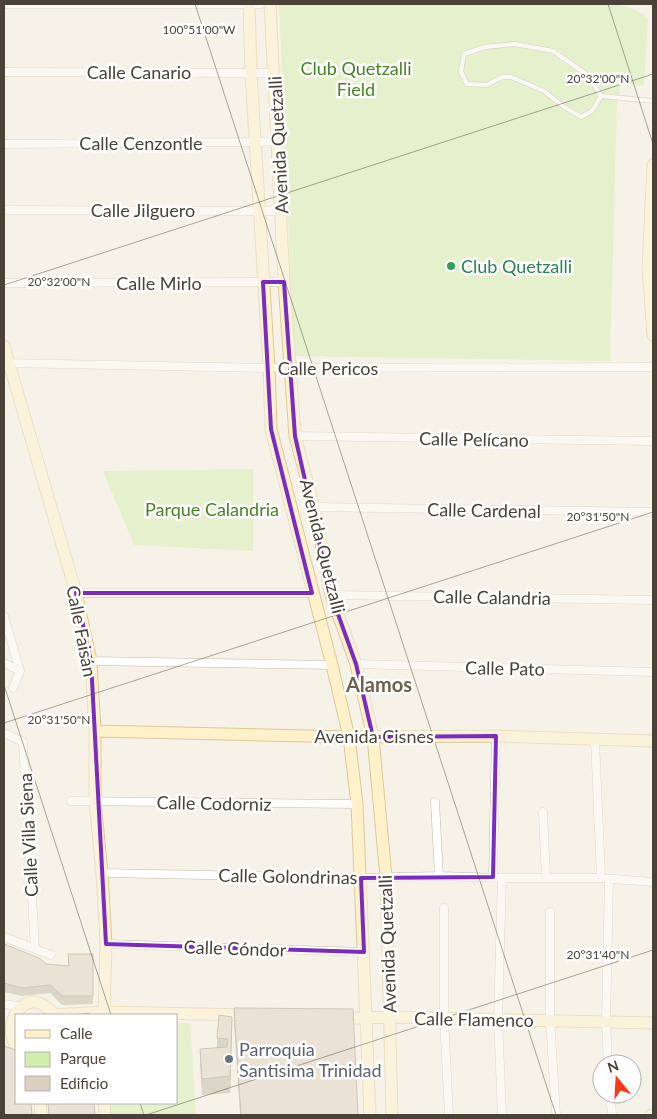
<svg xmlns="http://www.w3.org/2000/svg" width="657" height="1119" viewBox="0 0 657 1119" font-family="Lato,sans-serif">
  <rect width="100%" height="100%" fill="#f6f2e8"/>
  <!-- green -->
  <path fill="#d1eead" d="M616,4L634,9L648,18L644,86L621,85L617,103L610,361L294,356L279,5Z
    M253,469V551L134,545L103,471Z
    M176,1023H190L196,1115H110L108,1103H176Z"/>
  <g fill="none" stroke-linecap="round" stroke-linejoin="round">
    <defs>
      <path id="lane" d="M515,44L553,51L589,76L601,96L592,111L581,117L564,107L544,91L511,77H502L487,85L467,84L461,72L464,54L485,47Z
        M601,96L653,101"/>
      <path id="street" d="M4,4H261
        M4,72L274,73
        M4,144L255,142L277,141
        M4,210L281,211
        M4,283L284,282
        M5,363L269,368L653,367
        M295,436L653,441
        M314,507L653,512
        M76,593H312
        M331,595L653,600
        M4,616L20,671L13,688
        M91,661L332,665
        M4,663L20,671
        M356,664L653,672
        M4,733L23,742L35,949
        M595,740L601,878
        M71,801L357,804
        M435,802L439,876
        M543,812L546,878
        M102,873L361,878L439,876L502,878H601L653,882
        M493,877L496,736
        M502,878L498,1019L502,1115
        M444,908V1019L449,1115
        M550,912V1020L556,1115
        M4,937L51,955
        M106,944L364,952
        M4,1004L18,1006
        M608,1064L606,1022L609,879
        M610,1094L612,1115"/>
      <path id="secondary" d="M249,4L251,72L269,368L271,429L332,665L349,737L357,804L370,1115
        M270,4L284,282L295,436L314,507L331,595L356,664L373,737L386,877L392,1115
        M653,165L648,267L653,335
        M4,346L76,593L91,661L95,731V801L102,873L106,944L104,1015
        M95,731L349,737L496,736L653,741
        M55,1015L104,1012L248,1015
        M339,1018H367L390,1017L653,1023
        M16,1046C0,1022 29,981 54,1015
        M40,1103L41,1115
        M104,1103L105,1115
        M651,1115H653"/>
    </defs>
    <!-- lane casing -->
    <use href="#lane" stroke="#c3baa9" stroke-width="5.5"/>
    <!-- street casing -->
    <use href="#street" stroke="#c3baa9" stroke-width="9"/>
    <!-- secondary casing -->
    <use href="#secondary" stroke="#dec995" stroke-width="13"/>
    <!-- lane -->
    <use href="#lane" stroke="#fff" stroke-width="4"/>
    <!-- street -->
    <use href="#street" stroke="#fff" stroke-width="8"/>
    <!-- secondary -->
    <use href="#secondary" stroke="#fff1c9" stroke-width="11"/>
  </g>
  <!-- wall -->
  <path fill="#bdb3a4" d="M4,944L46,964L68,966V954H93V1004L62,1005L50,993L22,996L4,992Z
    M234,1008L358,1115H240L234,1025Z
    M232,1034L230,1093L202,1095L200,1065V1049L217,1048V1038Z"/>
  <!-- shaded-wall -->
  <path fill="#9a9286" d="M232,1017V1034L230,1093V1076Z"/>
  <!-- building -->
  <path fill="#dcd0bf" stroke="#9a9286" d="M4,944L39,958L46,964L69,966L68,954H93V996H62L50,985L22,988L4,983Z
    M234,1008L353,1009L358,1115H241Z
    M89,1013V1015H73Z
    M219,1015L232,1017L230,1076L202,1079L200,1049L227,1047L228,1039L217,1038Z
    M4,1046L16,1050V1103H31L32,1115H4Z
    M48,1103H94L95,1115H49Z"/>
  <!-- marked area -->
  <path d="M0 0H657V1119H0ZM263,282H284L295,436L331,595L356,664L373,737L496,736L493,877L361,878L364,952L106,944L91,661L76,593H312L271,429Z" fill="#f6f2e8" fill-opacity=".55" fill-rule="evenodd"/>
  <path fill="none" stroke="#7b2cbf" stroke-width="4" stroke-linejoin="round" d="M263,282H284L295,436L331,595L356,664L373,737L496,736L493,877L361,878L364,952L106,944L91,661L76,593H312L271,429Z"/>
  <!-- ticks -->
  <path fill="none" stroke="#4a4236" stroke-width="1" stroke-opacity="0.45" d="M195,4L556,1115M608,4L653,144M4,285L653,74M4,685L111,1015M4,723L653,512M140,1103L144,1115M146,1115L653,950"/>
  <!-- markers -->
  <circle fill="#2e9e5b" stroke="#fff" stroke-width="2" cx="451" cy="266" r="5"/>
  <circle fill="#6b7280" stroke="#fff" stroke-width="2" cx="229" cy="1059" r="5"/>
  <g text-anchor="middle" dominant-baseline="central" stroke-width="5" stroke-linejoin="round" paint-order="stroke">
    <!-- park labels -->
    <g font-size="18" fill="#478421" stroke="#fff">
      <text x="356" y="68">Club Quetzalli<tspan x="356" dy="21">Field</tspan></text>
      <text x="212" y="509">Parque Calandria</text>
    </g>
    <!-- street labels -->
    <g font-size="18" fill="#4a4236" stroke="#fff">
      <text x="139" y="72">Calle Canario</text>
      <text x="141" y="143">Calle Cenzontle</text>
      <text transform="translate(278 145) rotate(-93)">Avenida Quetzalli</text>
      <text x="143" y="210">Calle Jilguero</text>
      <text x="159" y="283">Calle Mirlo</text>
      <text x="328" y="368">Calle Pericos</text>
      <text transform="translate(474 439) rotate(1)">Calle Pelícano</text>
      <text transform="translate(484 510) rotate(1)">Calle Cardenal</text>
      <text transform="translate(323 546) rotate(76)">Avenida Quetzalli</text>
      <text transform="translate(492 597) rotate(1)">Calle Calandria</text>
      <text transform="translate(82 631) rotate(79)">Calle Faisán</text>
      <text transform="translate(505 668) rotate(1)">Calle Pato</text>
      <text x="374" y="736">Avenida Cisnes</text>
      <text transform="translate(214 803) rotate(1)">Calle Codorniz</text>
      <text transform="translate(28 835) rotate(-93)">Calle Villa Siena</text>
      <text transform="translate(288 876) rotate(1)">Calle Golondrinas</text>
      <text transform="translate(387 944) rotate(-92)">Avenida Quetzalli</text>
      <text transform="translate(235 948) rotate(2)">Calle Cóndor</text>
      <text transform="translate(474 1019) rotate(1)">Calle Flamenco</text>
    </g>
    <!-- leisure labels -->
    <g font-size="18" fill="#27864d" stroke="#fff" text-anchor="start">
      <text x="461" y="266">Club Quetzalli</text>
    </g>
    <!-- worship labels -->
    <g font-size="18" fill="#5b616d" stroke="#fff" text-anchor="start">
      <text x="239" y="1049">Parroquia<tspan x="239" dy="21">Santisima Trinidad</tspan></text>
    </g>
    <!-- quarter labels -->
    <g font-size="20" font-weight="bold" fill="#6e604c" stroke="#fff">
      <text x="379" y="684">Alamos</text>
    </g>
  </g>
  <g font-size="12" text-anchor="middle" fill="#4a4236" stroke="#fff" stroke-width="5" stroke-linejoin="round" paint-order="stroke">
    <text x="199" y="34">100°51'00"W</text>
    <text x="598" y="83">20°32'00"N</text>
    <text x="59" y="286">20°32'00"N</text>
    <text x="598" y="521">20°31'50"N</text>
    <text x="59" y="724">20°31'50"N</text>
    <text x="598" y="959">20°31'40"N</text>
  </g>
  <!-- border -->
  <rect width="657" height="1119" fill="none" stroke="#4a4236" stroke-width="10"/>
  <!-- legend -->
  <rect x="15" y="1014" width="162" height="90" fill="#ffffff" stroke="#b7b3af"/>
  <rect x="25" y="1030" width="25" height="8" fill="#fff1c9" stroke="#b7b3af"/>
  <text x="60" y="1039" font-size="15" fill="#4a4236">Calle</text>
  <rect x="25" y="1052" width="25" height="15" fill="#d1eead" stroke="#b7b3af"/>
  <text x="60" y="1064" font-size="15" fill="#4a4236">Parque</text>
  <rect x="25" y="1076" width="25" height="15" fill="#dcd0bf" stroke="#b7b3af"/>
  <text x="60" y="1089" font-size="15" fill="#4a4236">Edificio</text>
  <!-- north arrow -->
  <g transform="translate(617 1079) rotate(342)"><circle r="24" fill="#ffffff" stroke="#b7b3af"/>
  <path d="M0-4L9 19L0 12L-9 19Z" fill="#ff3716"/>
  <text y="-8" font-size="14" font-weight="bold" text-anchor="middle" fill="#4a4236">N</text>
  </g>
</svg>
